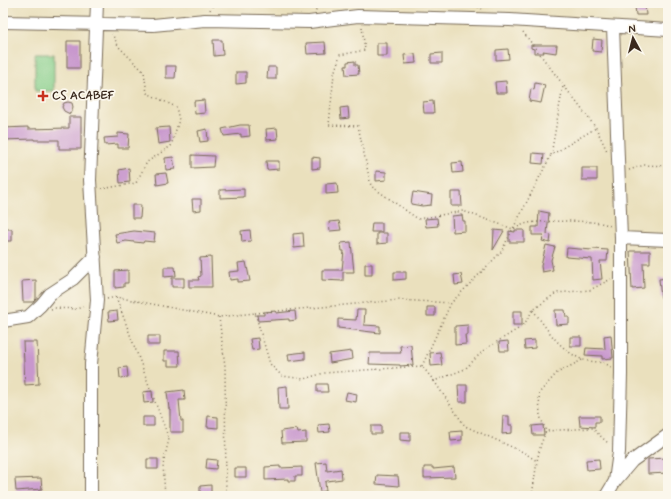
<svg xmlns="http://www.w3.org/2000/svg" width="671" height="499" viewBox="0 0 671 499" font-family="Mynerve,sans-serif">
  <rect width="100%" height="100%" fill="#fbf7ec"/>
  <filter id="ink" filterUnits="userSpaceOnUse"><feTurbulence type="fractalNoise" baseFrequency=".025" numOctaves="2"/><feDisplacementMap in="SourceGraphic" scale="8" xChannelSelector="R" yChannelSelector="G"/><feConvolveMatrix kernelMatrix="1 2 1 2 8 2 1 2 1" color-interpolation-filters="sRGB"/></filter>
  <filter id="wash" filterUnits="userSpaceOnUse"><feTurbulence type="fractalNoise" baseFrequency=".012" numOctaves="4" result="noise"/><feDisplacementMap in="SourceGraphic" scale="16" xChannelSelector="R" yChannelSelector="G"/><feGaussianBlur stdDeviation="0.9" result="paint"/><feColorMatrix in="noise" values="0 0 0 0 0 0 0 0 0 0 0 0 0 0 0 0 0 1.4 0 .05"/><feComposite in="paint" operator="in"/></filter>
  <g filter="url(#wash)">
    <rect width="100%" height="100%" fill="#eae0bd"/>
    <!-- green -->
    <path fill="#86ce89" stroke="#607c54" d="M35,54H54V91H35Z"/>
    <g id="blocks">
      <!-- building -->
      <path fill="#c897cd" d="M645,5L646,15H636L635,6Z
        M593,39L602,40L601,52L592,51Z
        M213,40H222L223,55L214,56Z
        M67,41H80V68H67Z
        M325,42L326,53L307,54L306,43Z
        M377,43H387V56H377Z
        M531,45H557L556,53L543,51L544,53H534V49L531,48Z
        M508,49L509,59L496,60V50Z
        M442,53V63H431V54Z
        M415,54L416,63L405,64L404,55Z
        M355,61V65H358L359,74L346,75L345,66H347V62Z
        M166,66H176L175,78H166Z
        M268,67H276V79H267Z
        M236,72H246V83L236,84Z
        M506,81L507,93H496L495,82Z
        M535,83L545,85L541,103L529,101L531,89L534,90Z
        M204,100L205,113L195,114L194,101Z
        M433,101L434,113H424L423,102Z
        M68,102L72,103L73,107L70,114L64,111L62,107L64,103Z
        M348,107L349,118L341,119L340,108Z
        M69,117H81V149H59V140H34V139L3,140V128L28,127V129L69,128Z
        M240,125H249L250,136L241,137V134L224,136L222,129Z
        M169,127L170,142L158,144L156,128Z
        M277,128L278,139L267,140L266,129Z
        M207,129L208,141L200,142L198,131Z
        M118,133L129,134L128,148H118V144L105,145L104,138L118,137Z
        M533,153L544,154L543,164L532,163Z
        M192,155L214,156L213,167L192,168Z
        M173,157L175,169L166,170L165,158Z
        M312,157L320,158V168L312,169Z
        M266,161H279V169L267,170Z
        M462,162L463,172L453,173L452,163Z
        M129,168L130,182L120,183L119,170Z
        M582,168H597V180H582Z
        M376,171L386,172V180L376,181Z
        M166,173L168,183L157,185L156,174Z
        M337,183L338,193L326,194V184Z
        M244,189V197L220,198V190Z
        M413,192L432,195L431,205L422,206L411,204Z
        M451,192H461L462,206H451Z
        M192,199H201V210L193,211Z
        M132,205H141L140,218H132Z
        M539,211L549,213L547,234L551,235L550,243L542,241L544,235H532V227H538Z
        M462,215L463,221H465V231L453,232L452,216Z
        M437,218L438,226L426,227L425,219Z
        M339,221L341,230L330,231L329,222Z
        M372,223H382V232H371Z
        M3,229H12V241H3Z
        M250,230L251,241L242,242L241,231Z
        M494,230L504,231L493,250Z
        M515,230H524V242H509V231L515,232Z
        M134,231L155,233L154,242L144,241L143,243L126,241L117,243L115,234Z
        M303,233L304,247L294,248L293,234Z
        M377,233H387V243L377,244Z
        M351,242L354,272H343V281L322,280V270H342L344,251H342L341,243Z
        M546,245L555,247L551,260L553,270L542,272L541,266Z
        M567,248L592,250L593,249L608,250L607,261H600L602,279L593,280L592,259L566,257Z
        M630,251H650V263H643L644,288L632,289Z
        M211,257L212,287H189V280H199L198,277L201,276L200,258Z
        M246,262L250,281L238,282V279L230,280L229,272L239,271L238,263Z
        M365,264H372V275H365Z
        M164,267H175L176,276L164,277Z
        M128,270V283H124V287L115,288V271Z
        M394,272H406V279L394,280Z
        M461,274L463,284L455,285L454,275Z
        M172,278H184V287H172Z
        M668,278V298H661L659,279Z
        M36,280V299L33,302H23L22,281Z
        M427,307H435V316H427Z
        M357,310H365L364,325L380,326V333L338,328V319L356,320Z
        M555,310H565L566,317H569V324L556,325Z
        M117,311L118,320L109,321L108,312Z
        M276,311V313L295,311L296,320L289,321V319L258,321L257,315H264V312Z
        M513,311H522V325H513Z
        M468,325V335H465L466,344L455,345V326Z
        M611,335L613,358L602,359V356L585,355L586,348L605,349L604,336Z
        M148,336H160V345H148Z
        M570,337H581V346H570Z
        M258,338L259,349L252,350L250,339Z
        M535,340V348L525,349L524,341Z
        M508,341L509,351H500L499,342Z
        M23,342H37L39,384L25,385Z
        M411,345L413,365L400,366V365L369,364L370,353H401L400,346Z
        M164,351H179L180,366H168V361H164Z
        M352,351L353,359L330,363L329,354Z
        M305,352V359L289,361L288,354Z
        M440,352L442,365L431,366L430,353Z
        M127,367L128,377L120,378L119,368Z
        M317,384H327L328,392H317Z
        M458,385H467V402H459Z
        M287,386L288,409H279L278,387Z
        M184,390L185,400H179L181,421H183V432H170V409H169L167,392Z
        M152,391L153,402L144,403L143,392Z
        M347,392L357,394L356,402L345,400Z
        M208,416L218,417V428L207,427Z
        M503,416H509V425H512V433L502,434Z
        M579,416H600V422H595V427L580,426Z
        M143,417H154V426H143Z
        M329,424L330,432L319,433L318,425Z
        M543,425L544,435H533L532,426Z
        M371,426H381V434H371Z
        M297,429L298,433L306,432V442L282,443L281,431Z
        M462,431V440L451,441L450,432Z
        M400,432H410V441L400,440Z
        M668,458V473L648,474V459Z
        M147,459H158V469H147Z
        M207,459L217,460L216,469L206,468Z
        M599,459L600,469L587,470L586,460Z
        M326,462L327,471L341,469L342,479L327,481L325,482L326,491L320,492L316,463Z
        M280,466V468L302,467V476H295V481H288V479L265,480V467Z
        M424,467H433V469L454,467L455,477L424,478Z
        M235,468H246V477H235Z
        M377,475L398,476L399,486L376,484Z
        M41,478L42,489L16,491L15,479Z
        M211,485V493H200V486Z"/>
    </g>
  </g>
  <g filter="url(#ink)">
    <use href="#blocks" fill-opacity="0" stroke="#786a56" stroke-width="1"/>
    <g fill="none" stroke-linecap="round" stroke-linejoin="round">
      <defs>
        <path id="minor" d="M3,22L153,25L205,20L309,22L358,16L510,20L668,30
          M621,238L668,240
          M3,321L28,317L41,305L50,294L73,279L95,257
          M615,481L632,461L668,435
          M91,496V364L97,300L90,180L97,3
          M606,496L615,481L619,452L621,374V238L613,27"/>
      </defs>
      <!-- minor casing -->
      <use href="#minor" stroke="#786a56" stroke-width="14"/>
      <!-- path -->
      <path stroke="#786a56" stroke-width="1.5" stroke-dasharray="1 3" stroke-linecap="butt" d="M315,3L318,7L315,11
        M471,3L482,9
        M210,10L214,3
        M362,27L365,50L340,55L334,74L329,125L358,126L371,186L418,219L463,211L513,229C518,227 523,224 528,223C542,221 600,219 610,226
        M523,32L596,128L607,151
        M551,155L563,86
        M629,170L644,165L668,166
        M101,189L136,183L147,162L171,146L179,120L176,107L147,93L144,72L119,47L112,34
        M116,297L169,439L163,465L165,496
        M107,299L116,297L219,317L255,313L270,364L282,376L304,379L324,373L422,366L434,381L465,369L485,349L523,326L533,310L556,293L590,290L611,279
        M51,309L54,308L77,309L86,305
        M533,310C547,329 559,349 581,359C591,363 602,360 611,367
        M255,313L400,300L450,303
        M219,317L225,366L226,496
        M582,360L557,373L539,393L540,416L546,431L592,428L609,444
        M422,366L451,303L501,252L551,155L596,128
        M434,381L465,426L523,452L537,461L541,444L546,431
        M532,496L537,461"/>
      <!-- minor -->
      <use href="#minor" stroke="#fff" stroke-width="12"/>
    </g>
  </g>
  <!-- markers -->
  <path fill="#c8321e" stroke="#fbf7ec" stroke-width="1.5" d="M41 90h4v4h4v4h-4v4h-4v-4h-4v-4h4z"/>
  <g text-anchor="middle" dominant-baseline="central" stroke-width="3.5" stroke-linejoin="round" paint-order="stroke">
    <!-- poi labels -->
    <g font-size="12" font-weight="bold" fill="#3b2a1e" stroke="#fbf7ec" text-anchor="start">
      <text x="52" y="96">CS ACABEF</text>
    </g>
  </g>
  <!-- margin -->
  <rect width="671" height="499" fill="none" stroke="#fbf7ec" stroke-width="16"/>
  <!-- north arrow -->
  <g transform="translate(633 38) rotate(353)" stroke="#fbf7ec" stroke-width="3" paint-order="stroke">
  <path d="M0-3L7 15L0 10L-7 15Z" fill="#3b2a1e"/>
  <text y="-6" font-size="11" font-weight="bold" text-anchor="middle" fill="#3b2a1e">N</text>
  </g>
</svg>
